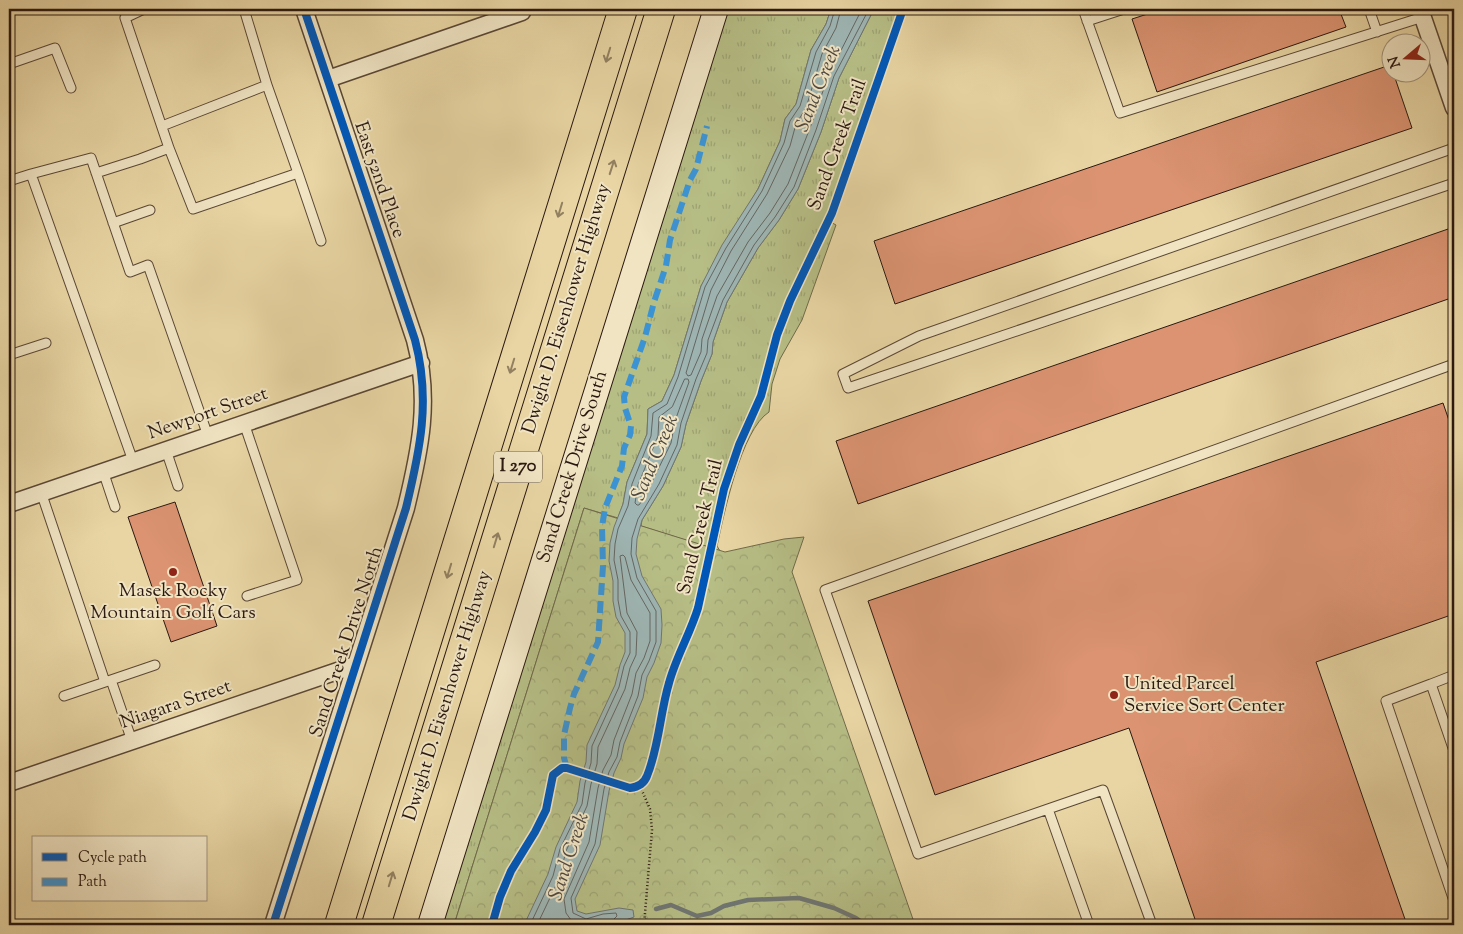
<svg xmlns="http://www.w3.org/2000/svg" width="1463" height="934" viewBox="0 0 1463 934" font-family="'Sorts Mill Goudy',serif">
  <defs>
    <pattern id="grass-tufts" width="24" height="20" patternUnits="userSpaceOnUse" patternTransform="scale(1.25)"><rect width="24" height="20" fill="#b6bd85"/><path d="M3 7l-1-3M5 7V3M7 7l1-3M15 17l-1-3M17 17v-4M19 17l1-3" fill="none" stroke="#9da272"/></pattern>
    <pattern id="park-crowns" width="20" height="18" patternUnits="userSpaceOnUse" patternTransform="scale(1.25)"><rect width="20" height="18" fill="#b6bd85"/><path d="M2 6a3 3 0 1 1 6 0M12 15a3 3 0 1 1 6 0" fill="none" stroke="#9da272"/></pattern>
  </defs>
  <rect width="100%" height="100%" fill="#e8d5a3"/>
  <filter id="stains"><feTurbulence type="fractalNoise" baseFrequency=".004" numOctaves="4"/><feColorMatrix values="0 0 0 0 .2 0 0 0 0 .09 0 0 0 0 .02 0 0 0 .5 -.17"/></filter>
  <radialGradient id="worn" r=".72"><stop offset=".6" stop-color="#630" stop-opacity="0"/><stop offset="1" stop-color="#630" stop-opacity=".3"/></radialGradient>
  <!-- grass -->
  <path fill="url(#grass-tufts)" stroke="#706a4a" d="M728,9H831L826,24L811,50L796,104L785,119L780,141L758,189L701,286L674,375L662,401L648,409L647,434L627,482L623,504L618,518L584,508L454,925H442Z
    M874,9H900L825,219L836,225L802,320L780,359L772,384L769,412C741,430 724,514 717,546L720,551L641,526L642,520L663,486L681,447L686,424L701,381L712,354L713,342L727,302L758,248L779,220L798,189L821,132L839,78Z"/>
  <!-- park -->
  <path fill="url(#park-crowns)" stroke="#706a4a" d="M584,508L725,552L784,539L804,537L792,572L915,925H454Z"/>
  <!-- water -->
  <path fill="#9eb5b3" stroke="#707672" d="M831,9H874L839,78L821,132L798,189L779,220L758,248L727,302L713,342L712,354L701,381L686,424L681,447L663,486L642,520L637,539L636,554L642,576L661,609L662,625L661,643L654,663L647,677L643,698L624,744L621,758L614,773L609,791L600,845L575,899L577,911L586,914L619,908L633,910L634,917L612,925H524L548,874L556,847L577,802L580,781L586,762L587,745L615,685L620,665L625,652V633L616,617L613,601V581L609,561L610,543L614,527L623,504L627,482L647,434L648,409L662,401L674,375L701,286L722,245L758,189L780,141L785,119L796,104L811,50L826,24Z"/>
  <!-- pier -->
  <path fill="#e8d5a3" d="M581,767L615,779L612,788L579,776Z"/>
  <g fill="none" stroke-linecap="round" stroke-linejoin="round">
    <!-- shore -->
    <path stroke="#646662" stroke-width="1" d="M841,9L836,28L822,54L806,108L796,124L790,146L767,194L731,251L711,290L686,373L688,376L691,375L701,352L702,339L717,296L748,242L770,213L788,184L810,128L829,74L862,9
      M685,379H688L689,382L675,421L671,443L644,498L639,505H637L635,503L638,485L658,436L659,417L672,407Z
      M530,925L553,876L560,849L582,804L585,783L591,763L592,746L619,687L624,666L630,653V632L621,616L618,600V580L614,560L615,544L618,529L628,506L632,484L651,436L653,413L667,404L678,377L705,287L726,248L762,191L784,143L790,121L800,106L816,52L830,26L835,9
      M537,925L559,879L566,851L587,806L591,784L597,764L598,747L625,689L630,668L636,655L637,632L627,613L620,556L623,555L625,557L631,580L650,613V641L644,658L636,673L632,694L614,740L611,755L603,770L598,788L589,842L564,899L566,913L571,920L586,925L602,921L605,925
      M611,925L612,921L617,916L616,913L603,914L586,919L573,913L571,898L595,844L604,789L609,772L617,757L620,742L638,696L642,675L649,661L656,642V611L637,578L631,554L632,538L638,519L659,484L677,445L681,423L696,379L707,353L708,340L723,300L754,245L775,217L794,187L816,130L834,76L869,9"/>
    <!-- stream -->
    <path stroke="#707672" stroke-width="4.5" d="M656,909L671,905L697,916L711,913L724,906L748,900L799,898L834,908L856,918L866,925"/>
  </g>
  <!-- building -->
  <path fill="#db9371" stroke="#2a1810" d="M1163,9H1339L1346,27L1157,92L1132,19Z
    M1390,65V72H1393L1412,128L895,304L874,241Z
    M1451,228L1454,238V297L858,504L836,441Z
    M1443,403L1454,435V614L1316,662L1407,925H1197L1129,728L935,795L868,601Z
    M175,502L217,626L171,642L128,517Z"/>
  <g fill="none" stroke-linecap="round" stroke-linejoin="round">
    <defs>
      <path id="lane" d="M144,9L125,18L169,148L193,209L298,173L267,85L244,9
        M1083,9L1120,113L1423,17
        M1369,9L1377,32
        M1087,21L1124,9
        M9,64L55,48L71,88
        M162,126L267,85
        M1454,148L919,336L843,374L848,388L1454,183
        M96,173L140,159L169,148
        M298,173L321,241
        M31,174L91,158L130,272L148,265L208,436
        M9,181L31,174L133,461
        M113,223L150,210
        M9,355L46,343
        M244,423L297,580L247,596
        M166,450L178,486
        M103,471L115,507
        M41,492L105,682
        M1454,675L1431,684L1454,751
        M111,680L132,741
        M1431,684L1386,701L1454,901
        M64,696L155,665
        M1048,809L1103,790L1152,925
        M1089,925L1048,809L918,854L825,590L1454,364"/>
      <path id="street" d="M1420,9L1454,108
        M328,79L522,12
        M9,504L421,363
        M9,783L355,665
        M273,925L406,508C420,450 431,400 415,340L304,9"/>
      <path id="secondary" d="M430,925L716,9"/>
      <path id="highway" d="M339,925L623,9
        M376,925L661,9"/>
    </defs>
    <!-- lane casing -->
    <use href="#lane" stroke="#5a4735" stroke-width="11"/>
    <!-- street casing -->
    <use href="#street" stroke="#5a4735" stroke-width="19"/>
    <!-- secondary casing -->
    <use href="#secondary" stroke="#2a1810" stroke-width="26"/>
    <!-- highway casing -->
    <use href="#highway" stroke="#2a1810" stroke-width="30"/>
    <!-- path -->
    <path stroke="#2a1810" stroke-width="2.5" stroke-dasharray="1 2.5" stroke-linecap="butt" d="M640,786L650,809L652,830L644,925
      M645,919L650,925"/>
    <!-- lane -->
    <use href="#lane" stroke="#f0e4c3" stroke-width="9"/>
    <!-- street -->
    <use href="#street" stroke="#f0e4c3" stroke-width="16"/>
    <!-- secondary -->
    <use href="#secondary" stroke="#f0e4c3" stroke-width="24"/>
    <!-- highway -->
    <use href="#highway" stroke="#e8d5a3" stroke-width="28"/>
    <!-- quiet -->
    <path stroke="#3c93d3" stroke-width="6" stroke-dasharray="12 6" stroke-linecap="butt" d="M567,768L564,758V735L570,708L574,694L598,642L603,566L602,527L605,508L622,466L624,448L630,435L631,426L625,408L624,397L645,337L654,302L666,266L670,240L690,180L696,169L707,126"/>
    <defs>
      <path id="cycleway" d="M273,925L406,508C420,450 431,400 415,340L304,9
        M492,925L500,897L511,871L535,832L546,810L553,775L562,768H567L630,788C638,787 644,784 647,776C659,747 660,713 669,683C676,657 690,634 698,608L724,489L739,445L761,396L777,335L790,301L832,213L903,9"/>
    </defs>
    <!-- cycleway casing -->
    <use href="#cycleway" stroke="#f0e4c3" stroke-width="11"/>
    <!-- cycleway -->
    <use href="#cycleway" stroke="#0057b8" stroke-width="8"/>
  </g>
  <!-- one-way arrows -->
  <defs><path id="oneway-shaft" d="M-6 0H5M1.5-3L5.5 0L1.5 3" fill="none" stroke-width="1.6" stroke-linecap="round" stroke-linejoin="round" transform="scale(1.25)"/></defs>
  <g stroke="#928061">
    <use href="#oneway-shaft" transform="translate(608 55) rotate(107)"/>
    <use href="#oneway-shaft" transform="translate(612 167) rotate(-72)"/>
    <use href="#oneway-shaft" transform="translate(560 210) rotate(107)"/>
    <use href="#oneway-shaft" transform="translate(512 366) rotate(107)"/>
    <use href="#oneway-shaft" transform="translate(496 540) rotate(-73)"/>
    <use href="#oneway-shaft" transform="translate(449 571) rotate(107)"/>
    <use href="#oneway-shaft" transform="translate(391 879) rotate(-73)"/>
  </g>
  <!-- markers -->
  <g fill="#8f2418" stroke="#f0e4c3" stroke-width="2">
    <circle cx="173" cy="572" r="5"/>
    <circle cx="1114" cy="695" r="5"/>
  </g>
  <g text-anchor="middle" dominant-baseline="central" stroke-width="4" stroke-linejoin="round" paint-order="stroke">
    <!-- shield labels -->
    <rect fill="#f0e4c3" stroke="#655546" stroke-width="1" x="494" y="451.5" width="48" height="31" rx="4"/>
    <g font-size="18" font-weight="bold" fill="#2a1810">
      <text x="518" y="467">I 270</text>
    </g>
    <!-- street labels -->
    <g font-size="19" fill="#2a1810" stroke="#f0e4c3">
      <text transform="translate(838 145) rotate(-70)">Sand Creek Trail</text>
      <text transform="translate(379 180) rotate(71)">East 52nd Place</text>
      <text transform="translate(567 309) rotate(-73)">Dwight D. Eisenhower Highway</text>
      <text transform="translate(208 414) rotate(-19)">Newport Street</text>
      <text transform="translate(573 467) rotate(-73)">Sand Creek Drive South</text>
      <text transform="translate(701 527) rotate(-76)">Sand Creek Trail</text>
      <text transform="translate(347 642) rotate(-72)">Sand Creek Drive North</text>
      <text transform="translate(448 696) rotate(-73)">Dwight D. Eisenhower Highway</text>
      <text transform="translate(176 705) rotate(-19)">Niagara Street</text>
    </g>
    <!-- poi labels -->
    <g font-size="19" fill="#2a1810" stroke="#f0e4c3">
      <text x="173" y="591">Masek Rocky<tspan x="173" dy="22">Mountain Golf Cars</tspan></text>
      <text x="1124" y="684" text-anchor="start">United Parcel<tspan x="1124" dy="22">Service Sort Center</tspan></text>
    </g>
    <!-- water labels -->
    <g font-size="20" font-style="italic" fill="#4d4741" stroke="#f0e4c3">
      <text transform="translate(819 89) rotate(-68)">Sand Creek</text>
      <text transform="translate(656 458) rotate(-67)">Sand Creek</text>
      <text transform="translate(570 857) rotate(-72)">Sand Creek</text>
    </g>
  </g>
  <!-- margin -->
  <rect width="1463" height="934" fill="none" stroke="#e8d5a3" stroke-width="30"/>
  <rect x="10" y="10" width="1443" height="914" fill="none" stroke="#2a1810" stroke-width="2.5"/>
  <rect x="15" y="15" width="1433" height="904" fill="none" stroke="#2a1810"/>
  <!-- legend -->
  <rect x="32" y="836" width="175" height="65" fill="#f0e4c3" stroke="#a1927b"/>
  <rect x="42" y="853" width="25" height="8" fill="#0057b8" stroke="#a1927b"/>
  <text x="78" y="862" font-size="15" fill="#2a1810">Cycle path</text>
  <rect x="42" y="878" width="25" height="8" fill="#3c93d3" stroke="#a1927b"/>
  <text x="78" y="886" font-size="15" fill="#2a1810">Path</text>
  <!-- north arrow -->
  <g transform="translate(1406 58) rotate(251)"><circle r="24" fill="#f0e4c3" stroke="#a1927b"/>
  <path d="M0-4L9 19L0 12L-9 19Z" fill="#8f2418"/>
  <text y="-8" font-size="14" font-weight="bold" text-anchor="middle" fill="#2a1810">N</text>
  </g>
  <rect width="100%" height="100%" filter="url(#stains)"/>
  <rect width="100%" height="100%" fill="url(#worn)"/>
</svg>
